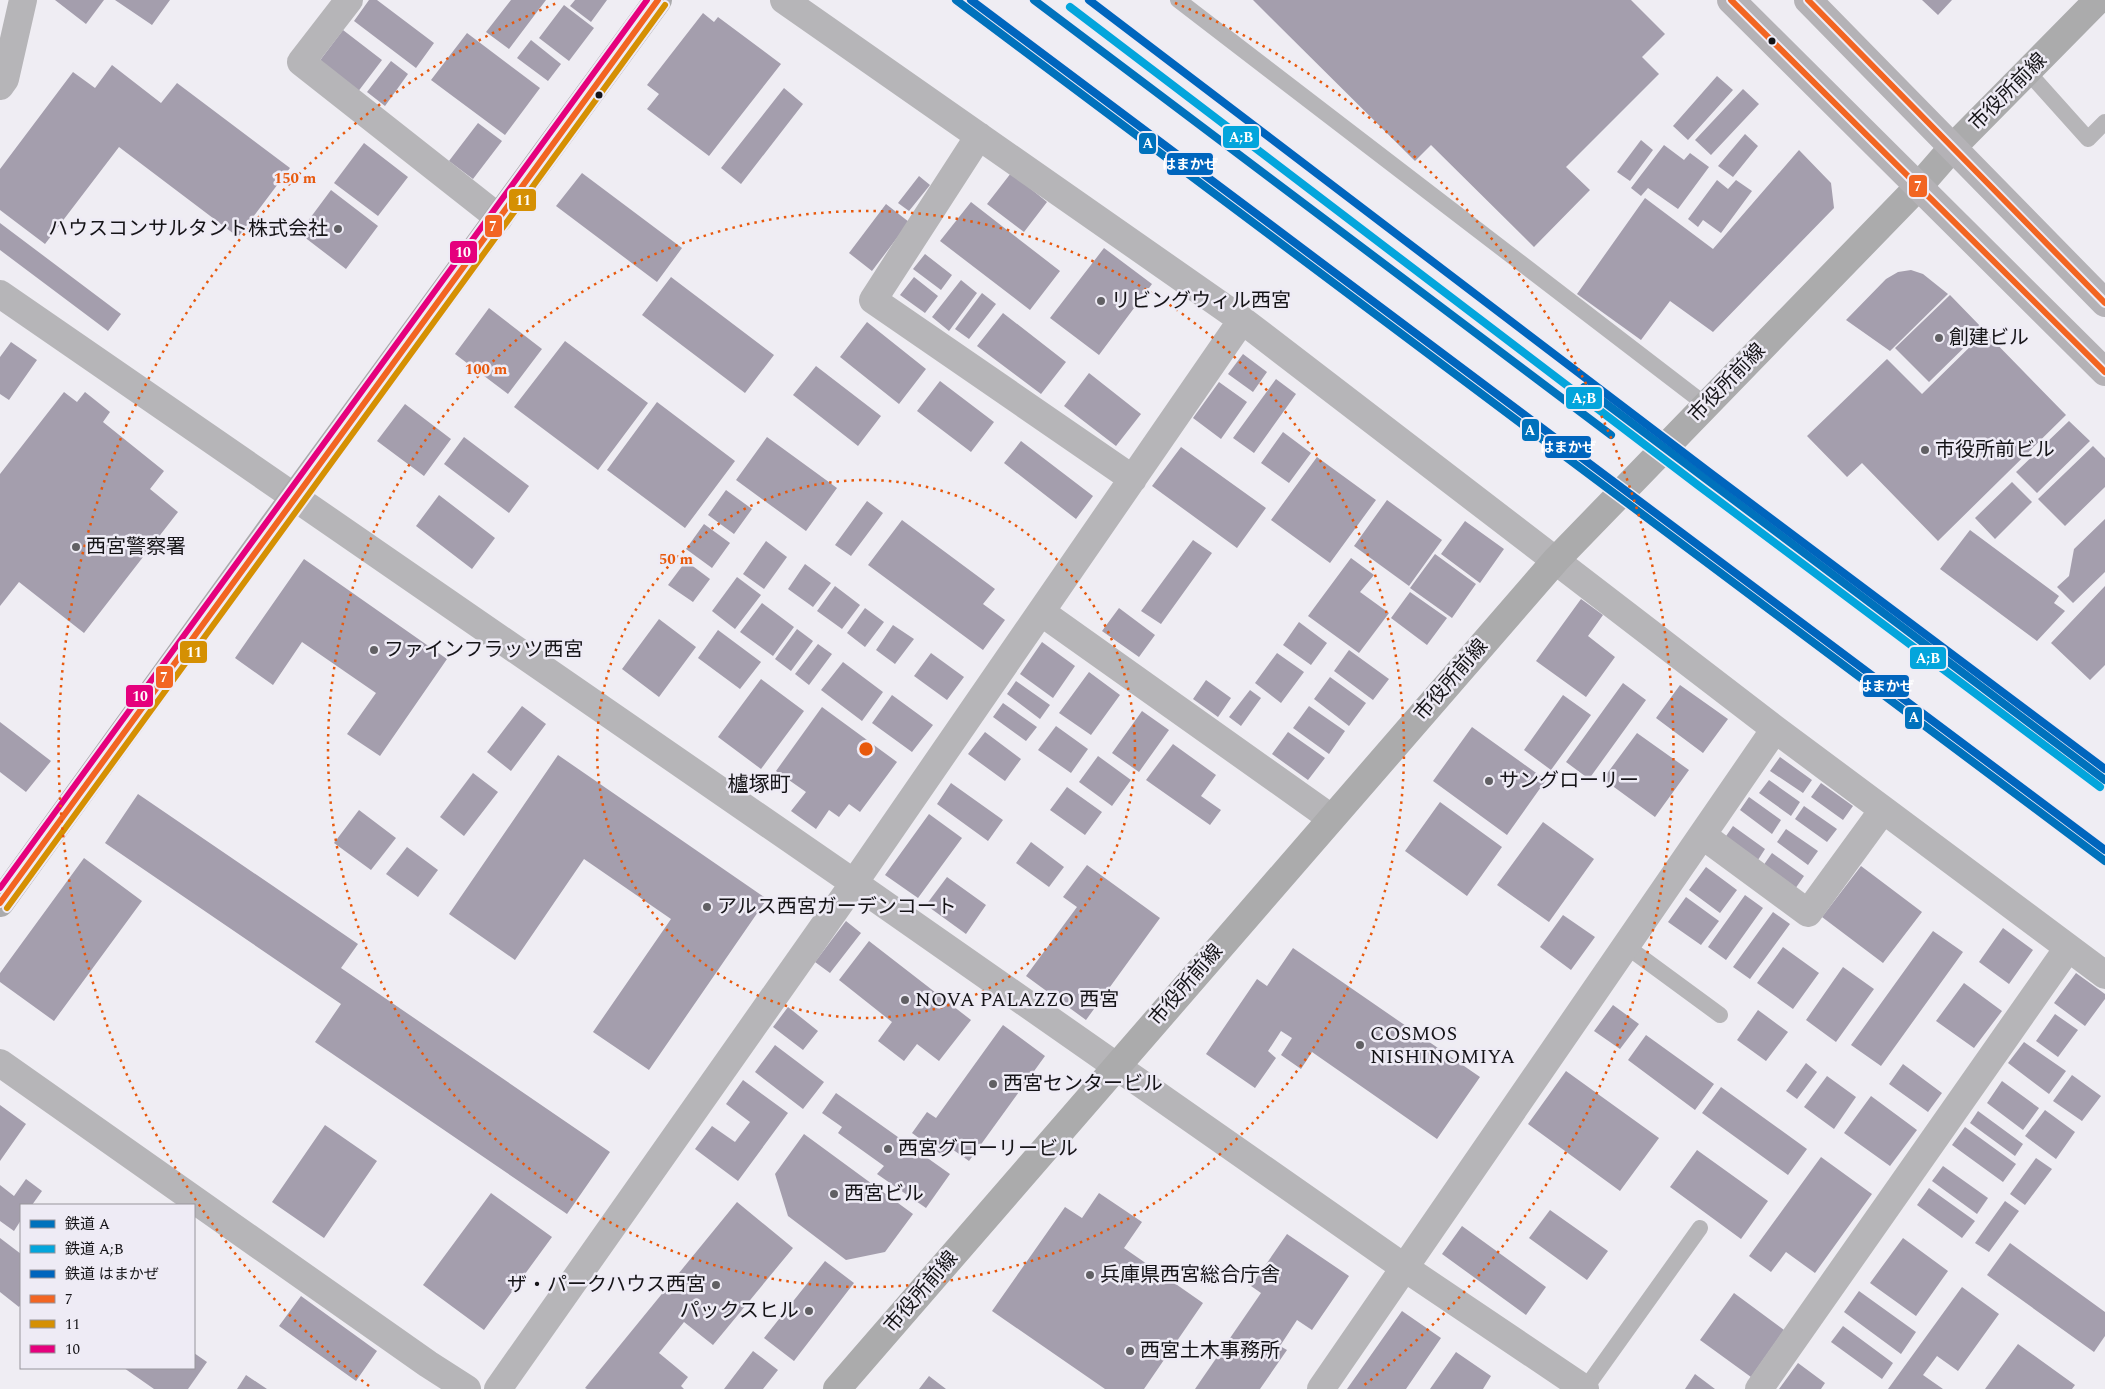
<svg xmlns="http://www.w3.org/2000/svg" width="2105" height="1389" viewBox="0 0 2105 1389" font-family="Spectral,'Noto Sans JP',serif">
  <rect width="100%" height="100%" fill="#efedf3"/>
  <!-- building -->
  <path fill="#a49ead" d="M55,0H104L86,24Z
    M115,0H170L152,25Z
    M369,0H377L434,43L416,68L354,21Z
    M511,0H546L509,49L486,32Z
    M575,0H607L591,22L570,6Z
    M1253,0H1631L1665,34L1642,57L1659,74L1566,167L1590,190L1534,247L1431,145L1415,161Z
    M1922,0H1952L1938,15Z
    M564,5L594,28L569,61L539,38Z
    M703,13L714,22L718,17L781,64L709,156L647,109L659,94L647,85Z
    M343,30L382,60L357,93L318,63Z
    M467,33L540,88L505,135L431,80Z
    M531,40L561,64L548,81L517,58Z
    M391,61L408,74L385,106L367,92Z
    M112,65L161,103L177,83L290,168L238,237L119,147L45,244L0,210V169L73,72L95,88Z
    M1717,76L1733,90L1688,140L1673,126Z
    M784,88L803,104L741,184L721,168Z
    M1743,89L1759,104L1711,155L1695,140Z
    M478,123L502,141L473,179L449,161Z
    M1745,134L1758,146L1733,177L1718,166Z
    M1641,140L1653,150L1630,181L1617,172Z
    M364,143L408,177L378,216L334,183Z
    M1664,145L1684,160L1690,153L1709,167L1678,209L1648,188L1641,196L1631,188Z
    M1799,150L1831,183L1834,208L1713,332L1670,301L1641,340L1577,294L1645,198L1713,249Z
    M582,173L682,248L657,282L556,206Z
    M1011,173L1047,202L1024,232L987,204Z
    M919,176L930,185L909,211L898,203Z
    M1717,180L1728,189L1736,180L1752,191L1721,233L1703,220L1698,227L1688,219Z
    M331,190L378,226L346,269L299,233Z
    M971,202L1060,271L1030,310L940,241Z
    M886,204L909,222L872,271L849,253Z
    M0,223L121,314L108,331L0,250Z
    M1104,248L1152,284L1099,355L1050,318Z
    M925,254L952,275L941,290L913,269Z
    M1911,270L1923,274L1948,294L1890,351L1846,320L1886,279L1898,272Z
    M671,277L774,355L745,393L642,315Z
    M914,277L938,296L925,313L900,295Z
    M961,280L977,293L949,331L932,317Z
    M982,293L996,304L969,339L955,329Z
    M1950,295L1983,329L1929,382L1895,348Z
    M489,308L542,349L508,394L455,354Z
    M1003,313L1066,362L1041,394L977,346Z
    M867,322L926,369L899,404L840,357Z
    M1985,332L2066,415L1938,541L1862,463L1847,477L1807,436L1887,359L1922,394Z
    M565,341L648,403L598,470L514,407Z
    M11,342L37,360L9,400L0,394V357Z
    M1243,354L1267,372L1253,392L1228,374Z
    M816,366L881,416L858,446L793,395Z
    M1089,373L1141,414L1116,446L1064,406Z
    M1276,379L1296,394L1254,453L1233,438Z
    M940,381L994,422L971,452L917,411Z
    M1219,382L1247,402L1221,439L1193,418Z
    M64,392L77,402L85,392L110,412L103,422L164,471L150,489L178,512L84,633L19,582L0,606V474Z
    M657,402L735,461L685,528L607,470Z
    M405,404L451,439L424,476L377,441Z
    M2069,421L2090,441L2037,493L2016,472Z
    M1283,432L1311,453L1289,483L1261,463Z
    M464,437L529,486L509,513L444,464Z
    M767,437L837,488L806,531L736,480Z
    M1021,441L1093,496L1076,519L1004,463Z
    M2093,446L2105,458V487L2065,526L2038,499Z
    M1181,447L1266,508L1237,548L1152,486Z
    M1317,457L1376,500L1330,563L1271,520Z
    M2012,482L2032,502L1995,539L1975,518Z
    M726,490L752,509L734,534L708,515Z
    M439,495L495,538L472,569L416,526Z
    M1387,500L1442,540L1409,586L1354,546Z
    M867,501L883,513L851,556L835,545Z
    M2105,519V572L2073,603L2057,587L2069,576L2074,549Z
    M902,520L995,589L983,604L1005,620L983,650L868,565Z
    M1465,521L1504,549L1480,583L1441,554Z
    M704,524L730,543L712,568L686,549Z
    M1970,530L2059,596L2054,603L2065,611L2037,641L1940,569Z
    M1193,540L1212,553L1161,624L1141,611Z
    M766,541L787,557L764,589L743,574Z
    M1435,554L1476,584L1452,618L1410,588Z
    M1351,558L1374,575L1360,592L1389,613L1359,653L1308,616Z
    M304,559L447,659L380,756L347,734L376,693L302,642L273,685L235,658Z
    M686,561L710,579L693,602L668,585Z
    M805,564L831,583L813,607L788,589Z
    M737,577L761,595L735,629L712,611Z
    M835,586L860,605L842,629L817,611Z
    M2105,586V665L2090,680L2051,643Z
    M1410,592L1447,618L1427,645L1391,618Z
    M1581,599L1603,615L1588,636L1615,657L1586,697L1536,661Z
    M762,603L794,627L773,656L740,632Z
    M865,608L884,622L865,647L847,633Z
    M1119,608L1155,635L1139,657L1102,631Z
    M659,619L696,647L659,697L622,669Z
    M1299,622L1327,643L1311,665L1283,645Z
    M893,625L914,639L895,664L876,650Z
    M797,629L813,641L791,671L775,659Z
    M718,630L761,662L740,689L698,658Z
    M1042,642L1075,666L1053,698L1020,674Z
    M818,644L832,654L809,685L795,674Z
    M1349,650L1389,679L1373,700L1334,671Z
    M931,653L964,677L947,700L914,676Z
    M1277,653L1304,672L1281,703L1255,683Z
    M843,662L883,692L862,721L821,690Z
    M1089,672L1120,695L1091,735L1059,713Z
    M1330,677L1366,703L1349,726L1314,699Z
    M761,679L804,711L761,769L718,737Z
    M1206,680L1231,698L1218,717L1193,699Z
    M1016,681L1050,705L1040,719L1007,694Z
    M1623,683L1646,700L1589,779L1566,762Z
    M1680,685L1728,719L1703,753L1656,718Z
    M1250,690L1261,698L1241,726L1229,717Z
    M892,695L933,725L912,752L872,723Z
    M1563,695L1591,715L1551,770L1524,750Z
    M1003,703L1037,727L1026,741L993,717Z
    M522,706L546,724L511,771L487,752Z
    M1309,706L1345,731L1329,754L1293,728Z
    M822,707L897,762L860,812L849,804L839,817L829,810L816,829L791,811L806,792L776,771Z
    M1142,711L1169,730L1139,772L1112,753Z
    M0,722L51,761L26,792L0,772Z
    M1056,726L1088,749L1071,773L1038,750Z
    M1472,727L1546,780L1507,835L1433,781Z
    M985,732L1021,759L1005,781L968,754Z
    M1288,732L1325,758L1308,780L1272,754Z
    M1637,733L1689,770L1655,817L1603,779Z
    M1173,744L1216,775L1201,796L1221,810L1210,825L1146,780Z
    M558,755L767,899L649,1070L593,1032L671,919L584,859L515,960L449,914Z
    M1098,756L1131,780L1112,806L1079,782Z
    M1780,757L1812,780L1803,793L1770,771Z
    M473,773L498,792L464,836L440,817Z
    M1769,780L1800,802L1791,816L1759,793Z
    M951,783L1003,820L988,841L937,804Z
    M1821,783L1853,806L1843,820L1811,797Z
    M1067,787L1102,812L1085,835L1050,810Z
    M138,794L358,944L341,968L610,1152L567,1214L315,1042L341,1004L105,843Z
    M1749,797L1781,820L1772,834L1740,810Z
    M1440,802L1502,847L1467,896L1405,851Z
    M1804,806L1837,829L1827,842L1795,819Z
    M359,810L396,838L371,870L334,843Z
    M929,814L962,838L918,898L885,875Z
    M1543,822L1594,859L1549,922L1497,885Z
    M1733,826L1765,849L1756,863L1724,839Z
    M1786,829L1818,851L1808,865L1777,842Z
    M1031,842L1064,867L1049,887L1016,863Z
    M407,847L438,870L418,897L386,874Z
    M1772,853L1804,876L1795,889L1763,866Z
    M84,858L142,901L54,1021L0,982V973Z
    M1087,865L1160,918L1086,1020L1026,976L1077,907L1063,897Z
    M1861,866L1922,912L1883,963L1822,917Z
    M1706,867L1737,890L1720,913L1689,890Z
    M947,877L986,905L966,934L926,905Z
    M1745,895L1763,908L1726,960L1708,947Z
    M1686,897L1719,921L1701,945L1668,922Z
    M1773,912L1790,924L1750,979L1733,967Z
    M1563,915L1595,937L1571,970L1540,947Z
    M846,921L861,933L830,973L815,962Z
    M2003,928L2033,950L2009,984L1979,962Z
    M1933,931L1963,952L1881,1066L1851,1045Z
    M869,941L971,1020L939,1061L917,1044L904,1061L878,1041L892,1022L839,980Z
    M1783,947L1819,973L1793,1009L1757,983Z
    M1293,948L1480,1077L1437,1139L1312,1052L1301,1069L1281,1055L1292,1038L1281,1031L1268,1051L1276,1058L1255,1088L1206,1054L1257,979L1267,986Z
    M1843,967L1874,989L1836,1042L1806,1020Z
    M2076,973L2105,994V999L2085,1026L2054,1003Z
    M1964,983L2002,1011L1974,1048L1936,1021Z
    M1613,1005L1639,1024L1620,1049L1594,1031Z
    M788,1007L818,1031L803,1050L773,1027Z
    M1758,1010L1788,1032L1766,1061L1737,1040Z
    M2055,1014L2078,1030L2058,1057L2036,1041Z
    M1003,1025L1045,1056L969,1161L952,1149L946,1158L912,1133L927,1112L936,1118Z
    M1646,1035L1714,1084L1695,1110L1628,1060Z
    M2024,1042L2066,1071L2049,1094L2008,1063Z
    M775,1045L824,1082L803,1109L755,1072Z
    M1806,1063L1817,1072L1797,1099L1786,1091Z
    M1903,1064L1942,1093L1928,1112L1889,1084Z
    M1566,1071L1659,1138L1620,1191L1528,1124Z
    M2072,1075L2101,1096L2082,1121L2053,1101Z
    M1827,1076L1856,1097L1834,1129L1804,1107Z
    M743,1080L788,1113L738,1181L695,1149L712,1126L735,1142L750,1122L726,1104Z
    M2002,1081L2039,1108L2023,1130L1987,1103Z
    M1721,1087L1807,1149L1788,1175L1702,1113Z
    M836,1093L950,1174L926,1208L877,1174L884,1166L838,1133L842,1127L822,1113Z
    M1871,1096L1917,1130L1890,1166L1844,1133Z
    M0,1105L26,1124L0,1161Z
    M2045,1110L2075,1132L2056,1159L2025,1136Z
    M1978,1111L2023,1144L2015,1156L1970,1123Z
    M325,1125L377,1161L324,1238L272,1202Z
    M1965,1127L2016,1164L2003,1182L1952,1145Z
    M804,1134L913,1214L885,1252L846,1260L788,1216L775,1174Z
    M1697,1150L1768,1201L1741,1239L1670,1187Z
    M1821,1157L1872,1194L1815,1273L1786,1252L1771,1272L1749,1256Z
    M2036,1158L2052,1169L2025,1205L2010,1194Z
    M1943,1166L1988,1198L1977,1214L1932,1181Z
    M26,1179L42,1191L32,1205H21V1220L14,1231L0,1221V1185L14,1196Z
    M1929,1188L1975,1221L1962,1238L1917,1205Z
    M491,1193L552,1237L484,1330L423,1285Z
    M1099,1193L1142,1222L1124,1248L1203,1303L1144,1389H1105L992,1311L1065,1207L1082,1218Z
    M2005,1201L2019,1211L1989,1252L1975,1243Z
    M737,1202L793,1248L713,1345L684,1322L659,1353L688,1377L681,1386L684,1389H587L585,1388Z
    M1550,1210L1608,1251L1587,1280L1529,1238Z
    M1462,1226L1546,1287L1526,1315L1442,1254Z
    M1287,1234L1349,1276L1312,1330L1297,1320L1280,1346L1287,1350L1260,1389H1195L1261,1293L1251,1286Z
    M0,1238L21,1254V1304L19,1307L0,1292Z
    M1903,1238L1948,1271L1916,1316L1870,1283Z
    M2010,1243L2105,1312V1336L2094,1352L1987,1275Z
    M825,1261L854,1283L794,1361L764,1338Z
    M1962,1287L1999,1314L1958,1371L1937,1356L1923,1375L1943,1389H1888Z
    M1859,1291L1916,1332L1901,1354L1844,1312Z
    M1734,1293L1784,1330L1751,1377L1700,1340Z
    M301,1296L377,1351L356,1381L279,1326Z
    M1402,1311L1441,1338L1406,1389H1347Z
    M1843,1326L1893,1363L1882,1379L1831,1342Z
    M2018,1344L2075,1385L2072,1389H1985Z
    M753,1351L778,1370L763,1389H724Z
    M1456,1352L1491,1376L1483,1389H1430Z
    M194,1353L207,1362L188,1389H154L124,1368H194Z
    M1798,1363L1825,1383L1821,1389H1779Z
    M1695,1374L1715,1389H1685Z
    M246,1375L267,1389H237Z
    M929,1376L946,1389H919Z"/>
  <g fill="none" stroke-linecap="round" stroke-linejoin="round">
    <!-- lane -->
    <path stroke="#b6b5b8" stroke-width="16" d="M1178,0L1706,405
      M2028,72L2088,139L2105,122
      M1626,946L1720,1015
      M1585,1389L1700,1228"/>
    <!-- street -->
    <path stroke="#b6b5b8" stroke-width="28" d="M349,0L301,62L499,218
      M784,0L1242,320L1775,729L2105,975
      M0,86L5,79L23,0
      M979,136L873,300L1133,479
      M0,294L854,883L1405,1268L1585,1389
      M1041,612L1331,818
      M1702,835L1808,913L1883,810
      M0,1063L428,1364L467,1389
      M498,1389L854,883L1242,320
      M1321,1389L1775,729
      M1759,1389L2068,948"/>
    <!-- secondary -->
    <path stroke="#ababac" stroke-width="28" d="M0,903L272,527L658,0
      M837,1389L1556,560L1919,186L1953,147L2098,0"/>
    <!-- highway -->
    <path stroke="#b4b2b6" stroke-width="28" d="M1731,0L2105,372
      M1808,0L2105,303"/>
    <defs>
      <path id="bus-1" d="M1731,0L2105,372
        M1808,0L2105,303
        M0,903L658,0"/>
      <path id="bus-2" d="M7,908L665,5"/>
      <path id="bus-3" d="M0,888L647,0"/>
    </defs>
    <!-- bus-1 casing -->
    <use href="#bus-1" stroke="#eeebf5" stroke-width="10"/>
    <!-- bus-2 casing -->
    <use href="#bus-2" stroke="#eeebf5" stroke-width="10"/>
    <!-- bus-3 casing -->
    <use href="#bus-3" stroke="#eeebf5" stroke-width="10"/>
    <!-- bus-1 -->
    <use href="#bus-1" stroke="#f26522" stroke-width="6"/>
    <!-- bus-2 -->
    <use href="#bus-2" stroke="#d59003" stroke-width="6"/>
    <!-- bus-3 -->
    <use href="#bus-3" stroke="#e5007d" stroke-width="6"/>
    <defs>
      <path id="rail-1" d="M956,0L2105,861
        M1034,0L1611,435
        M1584,387L2105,780"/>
      <path id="rail-2" d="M1070,7L1699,486L2100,787"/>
      <path id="rail-3" d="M971,0L2105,850
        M1089,0L1709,472L2105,769"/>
    </defs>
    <!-- rail-1 casing -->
    <use href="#rail-1" stroke="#eeebf5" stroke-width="11"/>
    <!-- rail-2 casing -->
    <use href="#rail-2" stroke="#eeebf5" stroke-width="11"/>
    <!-- rail-3 casing -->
    <use href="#rail-3" stroke="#eeebf5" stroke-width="11"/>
    <!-- rail-1 -->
    <use href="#rail-1" stroke="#0072bc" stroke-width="8"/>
    <!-- rail-2 -->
    <use href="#rail-2" stroke="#03a5dc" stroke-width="8"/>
    <!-- rail-3 -->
    <use href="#rail-3" stroke="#0065bd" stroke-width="8"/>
  </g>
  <!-- distance rings -->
  <g fill="none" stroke="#e8590c" stroke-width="2.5" stroke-dasharray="2.5 5">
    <circle cx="866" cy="749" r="269"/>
    <circle cx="866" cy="749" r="538"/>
    <path d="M369 1386A808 808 0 0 1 557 3M1175 3A808 808 0 0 1 1363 1386"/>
  </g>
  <!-- markers -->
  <g fill="#151417" stroke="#eeebf5" stroke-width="2">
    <circle cx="1772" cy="41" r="4.5"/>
    <circle cx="599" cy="95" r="4.5"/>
  </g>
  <g fill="#616064" stroke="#eeebf5" stroke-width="2">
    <circle cx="338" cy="229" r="5"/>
    <circle cx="1101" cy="301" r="5"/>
    <circle cx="1939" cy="338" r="5"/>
    <circle cx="1925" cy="450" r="5"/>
    <circle cx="76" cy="547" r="5"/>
    <circle cx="374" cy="650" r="5"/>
    <circle cx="1489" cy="781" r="5"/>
    <circle cx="707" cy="907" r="5"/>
    <circle cx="905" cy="1000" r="5"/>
    <circle cx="1360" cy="1045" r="5"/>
    <circle cx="993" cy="1084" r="5"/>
    <circle cx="888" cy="1149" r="5"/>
    <circle cx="834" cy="1194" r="5"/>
    <circle cx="1090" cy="1275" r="5"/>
    <circle cx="716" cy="1285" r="5"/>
    <circle cx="809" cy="1311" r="5"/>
    <circle cx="1130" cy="1351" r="5"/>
  </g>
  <g text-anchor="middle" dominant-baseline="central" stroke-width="5" stroke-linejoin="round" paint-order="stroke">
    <!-- street labels -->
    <g font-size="20" fill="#151417" stroke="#eeebf5">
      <text transform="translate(2008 92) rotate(-45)">市役所前線</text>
      <text transform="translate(1727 383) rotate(-46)">市役所前線</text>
      <text transform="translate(1451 680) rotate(-49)">市役所前線</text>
      <text transform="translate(1186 985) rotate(-49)">市役所前線</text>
      <text transform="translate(921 1292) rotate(-49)">市役所前線</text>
    </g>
    <!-- poi labels -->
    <g font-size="20" fill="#151417" stroke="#eeebf5" text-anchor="start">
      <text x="328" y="229" text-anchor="end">ハウスコンサルタント株式会社</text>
      <text x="1111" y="301">リビングウィル西宮</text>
      <text x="1949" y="338">創建ビル</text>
      <text x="1935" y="450">市役所前ビル</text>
      <text x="86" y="547">西宮警察署</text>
      <text x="384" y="650">ファインフラッツ西宮</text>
      <text x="1499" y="781">サングローリー</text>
      <text x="717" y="907">アルス西宮ガーデンコート</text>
      <text x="915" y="1000">NOVA PALAZZO 西宮</text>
      <text x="1370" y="1034">COSMOS<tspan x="1370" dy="23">NISHINOMIYA</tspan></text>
      <text x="1003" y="1084">西宮センタービル</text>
      <text x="898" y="1149">西宮グローリービル</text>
      <text x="844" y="1194">西宮ビル</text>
      <text x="1100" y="1275">兵庫県西宮総合庁舎</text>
      <text x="706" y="1285" text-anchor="end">ザ・パークハウス西宮</text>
      <text x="799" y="1311" text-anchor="end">パックスヒル</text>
      <text x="1140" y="1351">西宮土木事務所</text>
    </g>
    <!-- neighbourhood labels -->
    <g font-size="21" fill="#151417" stroke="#eeebf5">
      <text x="759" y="785">櫨塚町</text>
    </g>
  </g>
  <circle cx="866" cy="749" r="8" fill="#e8590c" stroke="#eeebf5" stroke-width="2.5"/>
  <g font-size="15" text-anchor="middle" font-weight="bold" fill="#e8590c" stroke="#eeebf5" stroke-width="5" stroke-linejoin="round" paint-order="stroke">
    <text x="295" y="183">150 m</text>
    <text x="486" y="374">100 m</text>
    <text x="676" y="564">50 m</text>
  </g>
  <g stroke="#eeebf5" stroke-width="2">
    <rect x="1222" y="125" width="38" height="24" rx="5" fill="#03a5dc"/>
    <rect x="1138" y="132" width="19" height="23" rx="5" fill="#0072bc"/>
    <rect x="1166" y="152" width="48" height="24" rx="5" fill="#0065bd"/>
    <rect x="1908" y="174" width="20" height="24" rx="5" fill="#f26522"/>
    <rect x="508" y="188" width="29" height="24" rx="5" fill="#d59003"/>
    <rect x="484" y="214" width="19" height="24" rx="5" fill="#f26522"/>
    <rect x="449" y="240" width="29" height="24" rx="5" fill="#e5007d"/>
    <rect x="1565" y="386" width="38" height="24" rx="5" fill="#03a5dc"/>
    <rect x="1521" y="418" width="19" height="24" rx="5" fill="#0072bc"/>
    <rect x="1544" y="435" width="48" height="24" rx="5" fill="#0065bd"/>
    <rect x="179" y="640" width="29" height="24" rx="5" fill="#d59003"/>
    <rect x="1909" y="646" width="38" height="24" rx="5" fill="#03a5dc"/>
    <rect x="155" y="665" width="19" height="24" rx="5" fill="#f26522"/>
    <rect x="1862" y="674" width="48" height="24" rx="5" fill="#0065bd"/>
    <rect x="125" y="684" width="29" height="24" rx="5" fill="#e5007d"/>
    <rect x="1904" y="706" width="19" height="24" rx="5" fill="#0072bc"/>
  </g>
  <g font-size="14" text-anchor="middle" font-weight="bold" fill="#fff">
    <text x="1241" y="142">A;B</text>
    <text x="1148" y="148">A</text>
    <text x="1190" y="169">はまかぜ</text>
    <text x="1918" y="191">7</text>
    <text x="523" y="205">11</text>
    <text x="493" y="231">7</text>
    <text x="463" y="257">10</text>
    <text x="1584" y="403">A;B</text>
    <text x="1530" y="435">A</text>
    <text x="1568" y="452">はまかぜ</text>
    <text x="194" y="657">11</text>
    <text x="1928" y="663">A;B</text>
    <text x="164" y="682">7</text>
    <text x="1886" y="691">はまかぜ</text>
    <text x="140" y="701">10</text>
    <text x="1914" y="722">A</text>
  </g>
  <!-- legend -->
  <rect x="20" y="1204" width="175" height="165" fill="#eeebf5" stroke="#97959c"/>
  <rect x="30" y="1220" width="25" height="8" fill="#0072bc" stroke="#97959c"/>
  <text x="65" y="1229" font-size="15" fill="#151417">鉄道 A</text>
  <rect x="30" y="1245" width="25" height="8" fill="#03a5dc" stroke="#97959c"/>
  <text x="65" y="1254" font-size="15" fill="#151417">鉄道 A;B</text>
  <rect x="30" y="1270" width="25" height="8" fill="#0065bd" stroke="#97959c"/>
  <text x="65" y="1279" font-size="15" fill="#151417">鉄道 はまかぜ</text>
  <rect x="30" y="1295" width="25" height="8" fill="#f26522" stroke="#97959c"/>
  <text x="65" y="1304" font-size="15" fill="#151417">7</text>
  <rect x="30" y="1320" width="25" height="8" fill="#d59003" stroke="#97959c"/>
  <text x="65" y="1329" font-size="15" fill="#151417">11</text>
  <rect x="30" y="1345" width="25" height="8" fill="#e5007d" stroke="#97959c"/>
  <text x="65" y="1354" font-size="15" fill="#151417">10</text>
</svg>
